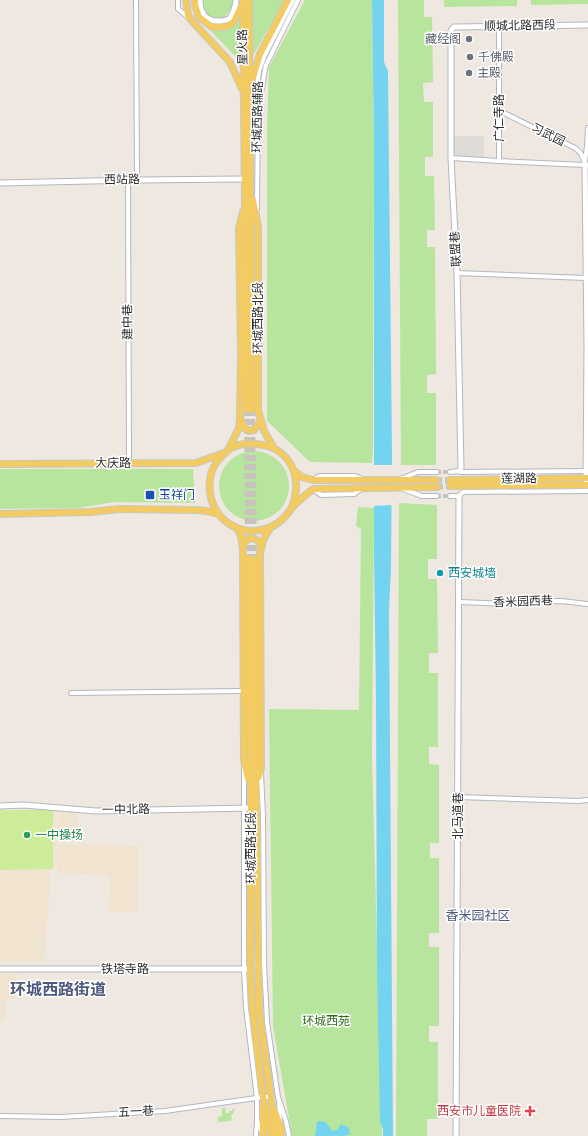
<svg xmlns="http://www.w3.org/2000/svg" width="588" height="1136" viewBox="0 0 588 1136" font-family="'Sofia Sans Condensed','Noto Sans SC',sans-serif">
  <rect width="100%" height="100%" fill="#efe8e0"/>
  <!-- education -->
  <path fill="#f0e4d0" d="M0,810H57L56,867L51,868L44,961H0Z
    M58,810H77V840H58Z
    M57,844L139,846L138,912H108L110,875L57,873Z
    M0,974H17L16,998L5,999V1022H0Z"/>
  <!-- green -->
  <path fill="#b8e59d" d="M202,0H233C232,11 226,18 215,20C207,14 202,11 202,0Z
    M252,0H285L251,59Z
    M305,0H372L374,145L373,449L372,463L310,462L267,421V126L269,67Z
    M398,0H424V17H432L433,82L423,83L424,102H433V157H425V176H434L435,230H427V247H435L436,374L427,375V393H436V465H401Z
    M444,0H517V6L444,7Z
    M531,0H588V4L531,5Z
    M240,18L241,66L234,55L200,20L224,30L233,27Z
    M219 486a35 35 0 1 1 70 0a35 35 0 1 1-70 0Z
    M0,469H193L195,503L115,502L78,508L0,509Z
    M399,503L437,505V559H428V579H437L438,653H429V673H438V747H429V764L439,765V843H430V858H439V933H429V947H439V1026H429V1042H438V1119H427V1136H396Z
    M358,507L374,508L372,756L382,1136H292L273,1026L269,709L359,710L361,529L356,526Z
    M222,1108H225L226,1113H229V1111H232L233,1109H235L233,1114L231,1115L232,1119L231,1121L218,1122V1117L222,1116Z"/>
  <!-- pitch -->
  <path fill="#ccec99" d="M0,810H53V869L0,870Z"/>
  <!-- plaza -->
  <path fill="#dfdbd7" d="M454,136H484V158L458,157L455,156L454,153Z"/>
  <!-- water -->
  <path fill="#74d4f0" d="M372,0H384V62L388,71L392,451L391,569L389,611L393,1136H383V1130L380,1121L377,967L376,698L374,560V145Z
    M319,1121C327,1121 328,1125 332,1131L337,1130L341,1124L349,1128L350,1134L343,1136H315L317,1122Z"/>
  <!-- pier -->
  <path fill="#efe8e0" d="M372,465H394V505L372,506Z"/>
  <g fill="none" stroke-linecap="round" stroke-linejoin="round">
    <!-- minor-tunnel -->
    <path stroke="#c8c3bc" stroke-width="4" stroke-dasharray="4 2" stroke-linecap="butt" d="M437,472H450
      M437,496H450"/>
    <!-- primary-tunnel -->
    <path stroke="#c8c3bc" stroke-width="6" stroke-dasharray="6 3" stroke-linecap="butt" d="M247,410L248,558
      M252,410L254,559
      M436,480H450
      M437,487L450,486"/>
    <defs>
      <path id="minor" d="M136,0L137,180
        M178,0V9L188,17
        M259,97C264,87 263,75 266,65L298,0
        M500,111L575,148C581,152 584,157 585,165
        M451,158L499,161V27
        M499,161L585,165
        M585,161L587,146L588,128
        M128,180L129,463
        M257,209L258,112L259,97L257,89L259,71L264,57L293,0
        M457,273L586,278
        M458,471L461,472L588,471
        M450,472L458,471L460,470
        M315,479L319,476H355L360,478
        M400,479L418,472H437
        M400,488L422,496H437
        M313,489L321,495L354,494L361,489
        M450,496H459L463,492L588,491
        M459,602L512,604L518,602L561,601L588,604
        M71,693L243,691
        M244,768V969L246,1008L257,1098V1121L262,1132
        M261,773L263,816L264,963L267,1022L278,1097L286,1121L289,1136
        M458,797L578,801L588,800
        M279,1102L280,1121
        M0,1116L61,1117L165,1111L263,1097H270
        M256,1136L257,1121"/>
      <path id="tertiary" d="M200,0C200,12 205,21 218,21C221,21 227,20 230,18C233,14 236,5 236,0
        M0,183L137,180L244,179
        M461,468L457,273L451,158V31L452,29L454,27L588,25
        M586,485L587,346L585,165H588
        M0,806L24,805L96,811L251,808
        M0,969H250
        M456,1136L459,496"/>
      <path id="primary" d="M186,0L188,15L192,21L230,62L242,89
        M195,0V5L199,17L212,27H225L233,23L242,5
        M243,0L247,410
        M249,0L252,410
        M251,84L260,54L288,0
        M253,200L258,227V410L264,431L274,448
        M240,419L245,428L249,431L254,430L261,421
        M228,450L239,428L240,419L241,353L239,228L243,212
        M0,464L196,463L224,453
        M294,471L302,477L313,480H436
        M450,480L588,478
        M450,486L588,485
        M291,509C305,478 290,445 254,444C245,443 235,445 228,450C226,452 224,454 222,456C216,462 213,467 211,474C202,511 235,542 271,527C280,523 285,517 291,509C297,502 305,495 313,489L437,487
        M0,514L90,512L120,509L196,510L207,511L218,514
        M237,528L241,536L243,550L244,760L248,779
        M243,546L247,539C255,537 258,540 262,546
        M248,558L251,808L250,969L253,1017L263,1097L271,1136
        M254,559L255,702L259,1009L276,1136
        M259,777L261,767L260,553L263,540L271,527
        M275,1112L281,1128L282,1136
        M263,1136V1107"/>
    </defs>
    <!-- minor casing -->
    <use href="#minor" stroke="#b3b7c0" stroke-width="6"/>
    <!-- tertiary casing -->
    <use href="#tertiary" stroke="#b3b7c0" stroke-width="7"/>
    <!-- primary casing -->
    <use href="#primary" stroke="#c8c8c8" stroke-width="8"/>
    <!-- minor -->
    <use href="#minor" stroke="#fff" stroke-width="4"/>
    <!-- tertiary -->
    <use href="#tertiary" stroke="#fff" stroke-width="5"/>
    <!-- primary -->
    <use href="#primary" stroke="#f2cb62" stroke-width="6"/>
  </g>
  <!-- markers -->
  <g fill="#6b7280" stroke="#fff" stroke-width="1.5">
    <circle cx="469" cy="39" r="4"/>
    <circle cx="470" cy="57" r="4"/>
    <circle cx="469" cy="73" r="4"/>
  </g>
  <rect fill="#1a4fb4" stroke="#fff" stroke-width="1.5" x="145" y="490" width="10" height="10" rx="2"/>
  <circle fill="#0f9aa8" stroke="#fff" stroke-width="1.5" cx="440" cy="573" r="4"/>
  <circle fill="#2e9e5b" stroke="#fff" stroke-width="1.5" cx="27" cy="835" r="4"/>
  <path fill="#e0444e" stroke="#fff" stroke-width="1.5" d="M528 1105h4v4h4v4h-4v4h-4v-4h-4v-4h4z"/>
  <g text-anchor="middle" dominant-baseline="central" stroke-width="3" stroke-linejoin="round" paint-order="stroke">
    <!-- street labels -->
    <g font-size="12" fill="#2d2d2d" stroke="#fff">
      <text transform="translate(520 26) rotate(-1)">顺城北路西段</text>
      <text transform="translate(243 47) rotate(-91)">星火路</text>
      <text transform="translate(258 117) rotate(-89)">环城西路辅路</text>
      <text transform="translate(499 118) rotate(-90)">广仁寺路</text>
      <text transform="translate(548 135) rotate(26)">习武园</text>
      <text transform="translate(122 180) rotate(-1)">西站路</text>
      <text transform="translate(456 249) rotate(-93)">联盟巷</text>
      <text transform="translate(258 318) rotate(-90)">环城西路北段</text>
      <text transform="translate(128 322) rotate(-91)">建中巷</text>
      <text x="113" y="463">大庆路</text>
      <text transform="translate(519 479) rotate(-1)">莲湖路</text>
      <text transform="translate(523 602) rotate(-2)">香米园西巷</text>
      <text transform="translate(126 810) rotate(-1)">一中北路</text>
      <text transform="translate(458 816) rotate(-90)">北马道巷</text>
      <text transform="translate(251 848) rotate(-90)">环城西路北段</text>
      <text x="125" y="969">铁塔寺路</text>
      <text transform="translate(136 1112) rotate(-3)">五一巷</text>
    </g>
    <!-- worship labels -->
    <g font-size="12" fill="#5b616d" stroke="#fff" text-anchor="start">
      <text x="461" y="39" text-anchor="end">藏经阁</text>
      <text x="478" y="57">千佛殿</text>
      <text x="477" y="73">主殿</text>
    </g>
    <!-- transit labels -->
    <g font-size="12" fill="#164399" stroke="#fff" text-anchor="start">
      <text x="159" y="495">玉祥门</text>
    </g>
    <!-- culture labels -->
    <g font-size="12" fill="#0d838f" stroke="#fff" text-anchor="start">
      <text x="448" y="573">西安城墙</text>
    </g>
    <!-- leisure labels -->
    <g font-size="12" fill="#27864d" stroke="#fff" text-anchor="start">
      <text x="35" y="835">一中操场</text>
    </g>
    <!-- park labels -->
    <g font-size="12" fill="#2f6d1b" stroke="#fff">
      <text x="326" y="1021">环城西苑</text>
    </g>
    <!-- health labels -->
    <g font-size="12" fill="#be3a42" stroke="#fff" text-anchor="end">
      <text x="521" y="1111">西安市儿童医院</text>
    </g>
    <!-- neighbourhood labels -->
    <g font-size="13" fill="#4d587f" stroke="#fff">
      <text x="478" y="916">香米园社区</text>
    </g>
    <!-- district labels -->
    <g font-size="16" font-weight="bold" fill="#4d587f" stroke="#fff">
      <text x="58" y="990">环城西路街道</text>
    </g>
  </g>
</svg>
